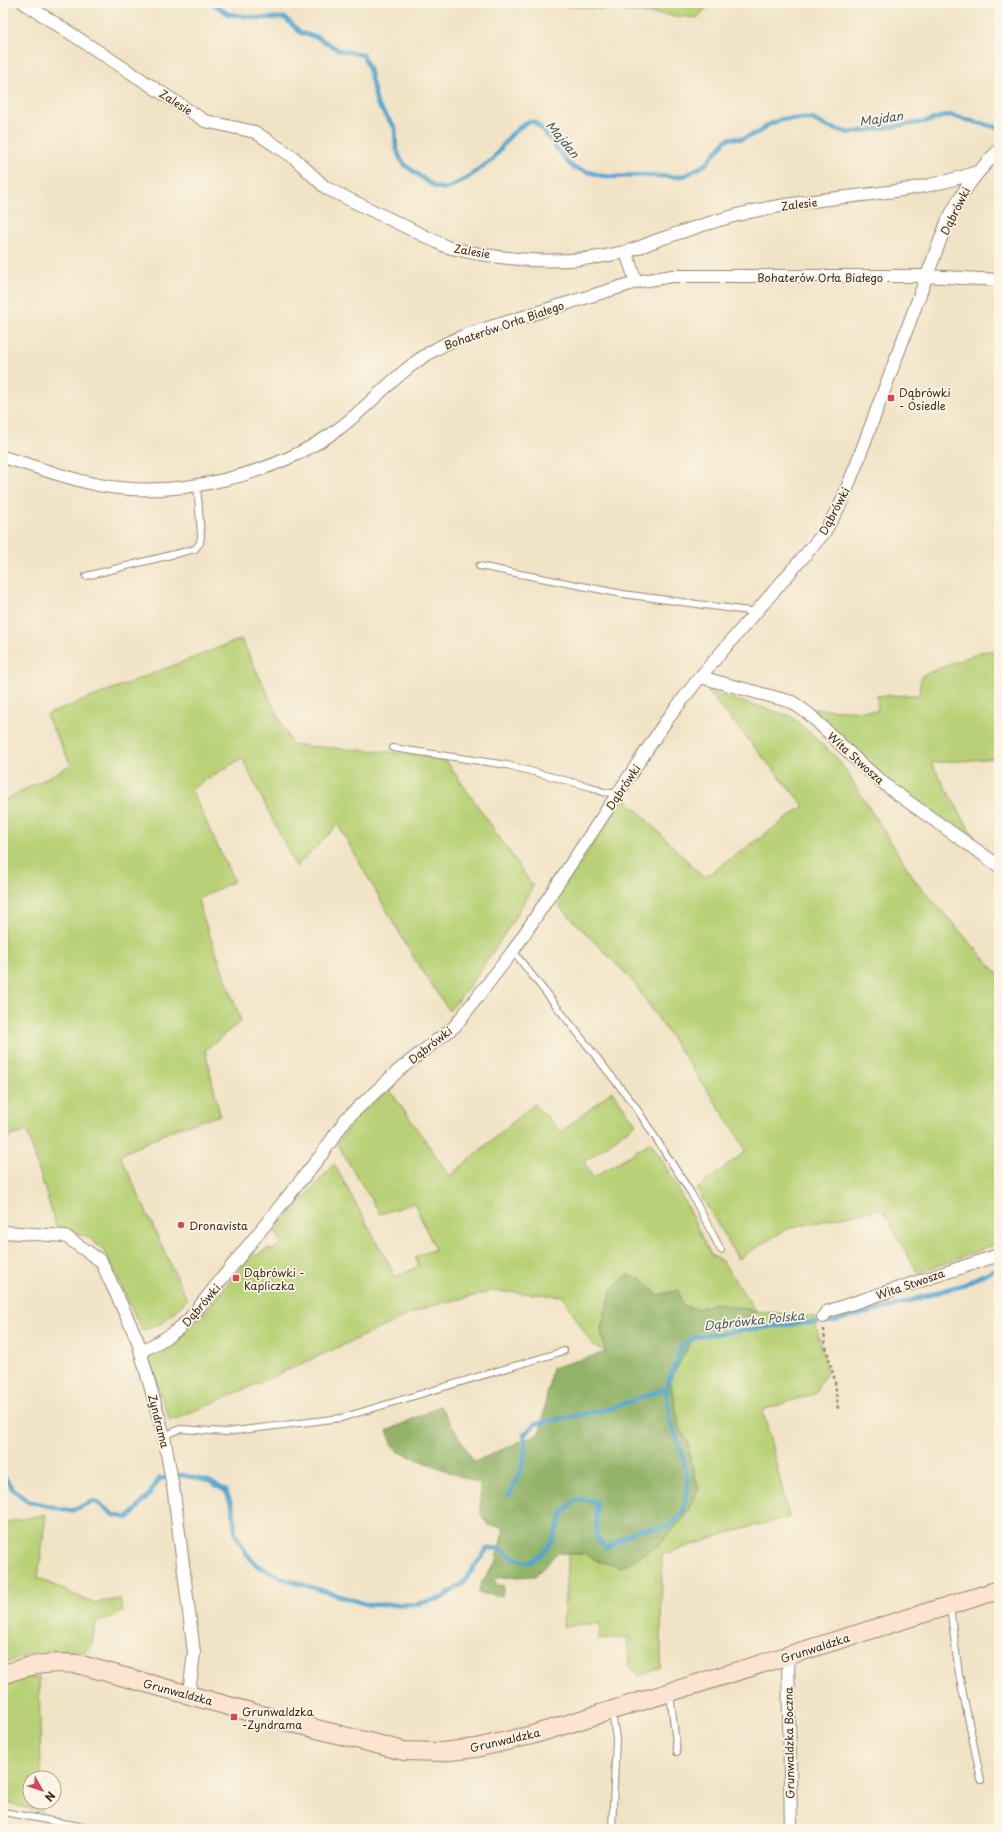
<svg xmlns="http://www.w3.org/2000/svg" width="1002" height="1832" viewBox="0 0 1002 1832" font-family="'Playpen Sans',sans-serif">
  <rect width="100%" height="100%" fill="#fcf5e5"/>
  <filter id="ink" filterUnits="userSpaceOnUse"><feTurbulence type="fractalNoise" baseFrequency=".025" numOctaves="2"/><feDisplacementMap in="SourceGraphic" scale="8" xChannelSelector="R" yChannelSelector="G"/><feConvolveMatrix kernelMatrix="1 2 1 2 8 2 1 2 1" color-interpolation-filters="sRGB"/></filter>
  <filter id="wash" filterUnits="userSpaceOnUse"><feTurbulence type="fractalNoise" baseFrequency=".012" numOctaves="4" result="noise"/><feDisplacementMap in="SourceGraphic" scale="16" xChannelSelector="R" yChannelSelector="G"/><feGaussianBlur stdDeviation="0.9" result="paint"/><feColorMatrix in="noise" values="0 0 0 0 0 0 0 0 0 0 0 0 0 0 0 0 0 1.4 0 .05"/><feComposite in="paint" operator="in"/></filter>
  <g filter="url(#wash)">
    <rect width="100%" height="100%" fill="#f1e3c6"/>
    <!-- green -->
    <path fill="#b8d176" stroke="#7a7e4a" d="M538,3H712L697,18Z
      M241,639L292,745L390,752L445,759L533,886C508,930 482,972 449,1011L412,955L338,825L296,867L242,758L191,789L234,881L198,899L202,914L241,1021L205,1050L220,1115L175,1129L120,1155L187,1300L162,1323L142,1331L105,1251L87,1236L58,1232L27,1131L3,1139V801L71,765L46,715Z
      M999,650V758L931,763L977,842L912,800L854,752L811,709L878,711L877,696L919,695L921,676L981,652Z
      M708,692L791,716L839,760L916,882L999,975V1243L918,1273L881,1208L787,1229L738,1259L697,1189L746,1151L733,1128L632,980L554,901L624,797L704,878L804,806Z
      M389,1089L450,1176L534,1104L561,1132L612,1091L636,1124L584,1162L593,1178L651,1142L673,1179L711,1255L722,1261L756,1311L814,1317L827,1372L819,1384L816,1393L763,1410L789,1517L728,1533L662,1555L661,1668L639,1676L629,1665L627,1637L599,1640L600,1623L563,1626L568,1554H585L598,1561L621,1567L660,1544L699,1489L691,1464L688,1442L679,1426L670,1380L697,1331L734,1325L755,1311L716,1303L698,1309L683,1306L658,1295L643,1281L612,1289L601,1329L606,1352L592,1345L563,1296L493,1291L427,1307L259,1383L170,1421L147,1356L186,1332L214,1301L253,1252L256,1256L267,1249L273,1250L281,1242L275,1231L334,1164L396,1277L419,1266L415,1257L435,1249L414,1203L380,1214L337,1144L353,1120Z
      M46,1514L38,1578L93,1603L120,1599L123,1612L96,1623L91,1647L84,1652L50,1650L3,1663V1553L8,1522Z
      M21,1678H39L41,1778H30V1802H42V1812L11,1804H3V1688Z"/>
    <!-- forest -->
    <path fill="#92b367" stroke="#666e42" d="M627,1275L643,1280L658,1295L678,1290L683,1306L698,1309L716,1303L756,1311L734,1325L697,1331L670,1380L679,1425L688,1442L691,1464L699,1489L684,1518L660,1544L631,1562L620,1567L598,1561L585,1554L557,1553L535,1576L496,1578L495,1584L504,1586L502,1596L478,1593L482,1581L496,1563L504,1527L488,1525L481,1514L480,1484L399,1452L393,1445L387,1431L440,1406L474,1462L540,1433L552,1368L606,1352L601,1329L612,1289Z"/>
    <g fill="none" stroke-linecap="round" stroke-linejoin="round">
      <!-- stream -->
      <path stroke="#53a5ce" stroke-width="4.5" d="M212,3L228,14L259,18H285L301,33L317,37L339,50L363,55L369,69L377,104L395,128L396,147L400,158L406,166L435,187L446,189L467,178L492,160L510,136L519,128L527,122H534L540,127L567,162L574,168L603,176L615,177L637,175L676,177L686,175L706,164L726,140L731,138L742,139L759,132L768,125L782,119H812L828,127L849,133L924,122L949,115L999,128
        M829,1322L887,1308L965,1284L999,1267
        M3,1475L12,1488L27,1501L71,1511L93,1501L98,1503L114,1515L129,1518L149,1495L159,1479L182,1475L209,1481L226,1491L233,1508L235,1533L246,1553L256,1565L282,1578L369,1605L417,1604L442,1598L462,1584L487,1549L500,1548L515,1558L529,1563L542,1554L553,1540L563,1513L577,1499L596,1502L597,1538L607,1548L638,1529H660L669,1526L683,1513L688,1482L683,1456L670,1420L666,1388L682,1346L698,1336L800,1323H817
        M509,1495C520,1474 528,1459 524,1435L535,1424L613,1408L666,1388"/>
    </g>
  </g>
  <g filter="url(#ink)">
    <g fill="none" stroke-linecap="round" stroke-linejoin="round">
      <defs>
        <path id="lane" d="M479,566L623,594L756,612
          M86,576L195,549L200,543L201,535L197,485
          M393,748L507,765L591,787L603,792L618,794
          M513,951L635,1106L691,1193L721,1250
          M164,1436L180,1429L226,1432L341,1418L564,1351
          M950,1607L959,1674L981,1780
          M670,1693L677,1752
          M3,1812L96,1829
          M612,1829L616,1739L612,1712"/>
        <path id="street" d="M24,3L205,121L255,132L293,157L326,188L447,247C504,261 567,266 624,252C639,249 652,241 667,237C704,224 742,212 780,206C847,194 912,195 977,172
          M626,252L636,282
          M3,457C35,466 67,479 99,485C175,500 275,475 337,430C371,405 398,370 436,349C460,335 487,328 514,320C554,307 595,295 636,282L672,276H926L999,280
          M700,677L792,702L809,714L860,763L893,791L999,866
          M3,1232L65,1236L101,1261L137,1339L164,1436L174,1493L194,1652L189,1694
          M823,1317L826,1312L999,1255
          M141,1351C160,1342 176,1333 191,1317L322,1154L346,1119L399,1070L455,1026L513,951L666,721L700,677L824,533L841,503L855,468L947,222C963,190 974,175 999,150
          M788,1657L791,1829"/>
        <path id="secondary" d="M3,1675C28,1664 51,1662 78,1664L261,1715L404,1751L442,1752L476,1748L532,1735L999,1590"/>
      </defs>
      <!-- lane casing -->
      <use href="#lane" stroke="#968672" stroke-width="8"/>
      <!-- street casing -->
      <use href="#street" stroke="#968672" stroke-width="14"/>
      <!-- secondary casing -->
      <use href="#secondary" stroke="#968672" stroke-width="20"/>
      <!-- path -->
      <path stroke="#968672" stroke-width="2.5" stroke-dasharray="3 3" stroke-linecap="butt" d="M824,1329L825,1343L835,1381L838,1409"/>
      <!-- lane -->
      <use href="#lane" stroke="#fff" stroke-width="6"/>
      <!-- street -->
      <use href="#street" stroke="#fff" stroke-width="12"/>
      <!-- secondary -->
      <use href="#secondary" stroke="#fde4d0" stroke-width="18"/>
    </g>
  </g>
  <!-- markers -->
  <g fill="#d1495b" stroke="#fcf5e5" stroke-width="1.5">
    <rect x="887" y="394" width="8" height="8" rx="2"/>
    <circle cx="181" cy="1225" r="4"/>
    <rect x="232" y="1274" width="8" height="8" rx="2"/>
    <rect x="230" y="1713" width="8" height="8" rx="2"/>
  </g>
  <g text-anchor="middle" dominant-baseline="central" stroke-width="3.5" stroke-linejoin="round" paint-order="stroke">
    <!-- street labels -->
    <g font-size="11" fill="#3b2a1e" stroke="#fcf5e5">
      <text transform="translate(176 102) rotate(33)">Zalesie</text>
      <text transform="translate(799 204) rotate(-7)">Zalesie</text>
      <text transform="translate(955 211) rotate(-63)">Dąbrówki</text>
      <text transform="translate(472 251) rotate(10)">Zalesie</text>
      <text x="820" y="277">Bohaterów Orła Białego</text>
      <text transform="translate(504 325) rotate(-19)">Bohaterów Orła Białego</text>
      <text transform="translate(834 511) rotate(-62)">Dąbrówki</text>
      <text transform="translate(856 758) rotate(42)">Wita Stwosza</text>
      <text transform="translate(623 787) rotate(-56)">Dąbrówki</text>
      <text transform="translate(430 1045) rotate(-38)">Dąbrówki</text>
      <text transform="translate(910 1284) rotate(-19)">Wita Stwosza</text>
      <text transform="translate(201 1305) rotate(-49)">Dąbrówki</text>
      <text transform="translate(159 1421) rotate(76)">Zyndrama</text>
      <text transform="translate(815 1648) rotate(-18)">Grunwaldzka</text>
      <text transform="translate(178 1692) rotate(15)">Grunwaldzka</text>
      <text transform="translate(505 1740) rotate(-13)">Grunwaldzka</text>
      <text transform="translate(789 1743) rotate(-91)">Grunwaldzka Boczna</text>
    </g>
    <!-- poi labels -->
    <g font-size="11" fill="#3b2a1e" stroke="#fcf5e5" text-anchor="start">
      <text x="899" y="392">Dąbrówki<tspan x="899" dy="13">- Osiedle</tspan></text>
      <text x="189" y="1225">Dronavista</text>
      <text x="244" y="1272">Dąbrówki -<tspan x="244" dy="13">Kapliczka</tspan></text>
      <text x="242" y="1711">Grunwaldzka<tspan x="242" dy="13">-Zyndrama</tspan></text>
    </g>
    <!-- water labels -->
    <g font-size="12" font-style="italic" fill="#455b64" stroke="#fcf5e5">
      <text transform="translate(881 118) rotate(-8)">Majdan</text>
      <text transform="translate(563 139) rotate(50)">Majdan</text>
      <text transform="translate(754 1320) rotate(-6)">Dąbrówka Polska</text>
    </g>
  </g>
  <!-- margin -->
  <rect width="1002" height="1832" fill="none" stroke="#fcf5e5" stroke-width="16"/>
  <!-- north arrow -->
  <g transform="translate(42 1790) rotate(129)"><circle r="19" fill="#fcf5e5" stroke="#afa495"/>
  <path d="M0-3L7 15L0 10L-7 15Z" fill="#d1495b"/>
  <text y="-6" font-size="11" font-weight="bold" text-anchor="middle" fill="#3b2a1e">N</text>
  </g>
</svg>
